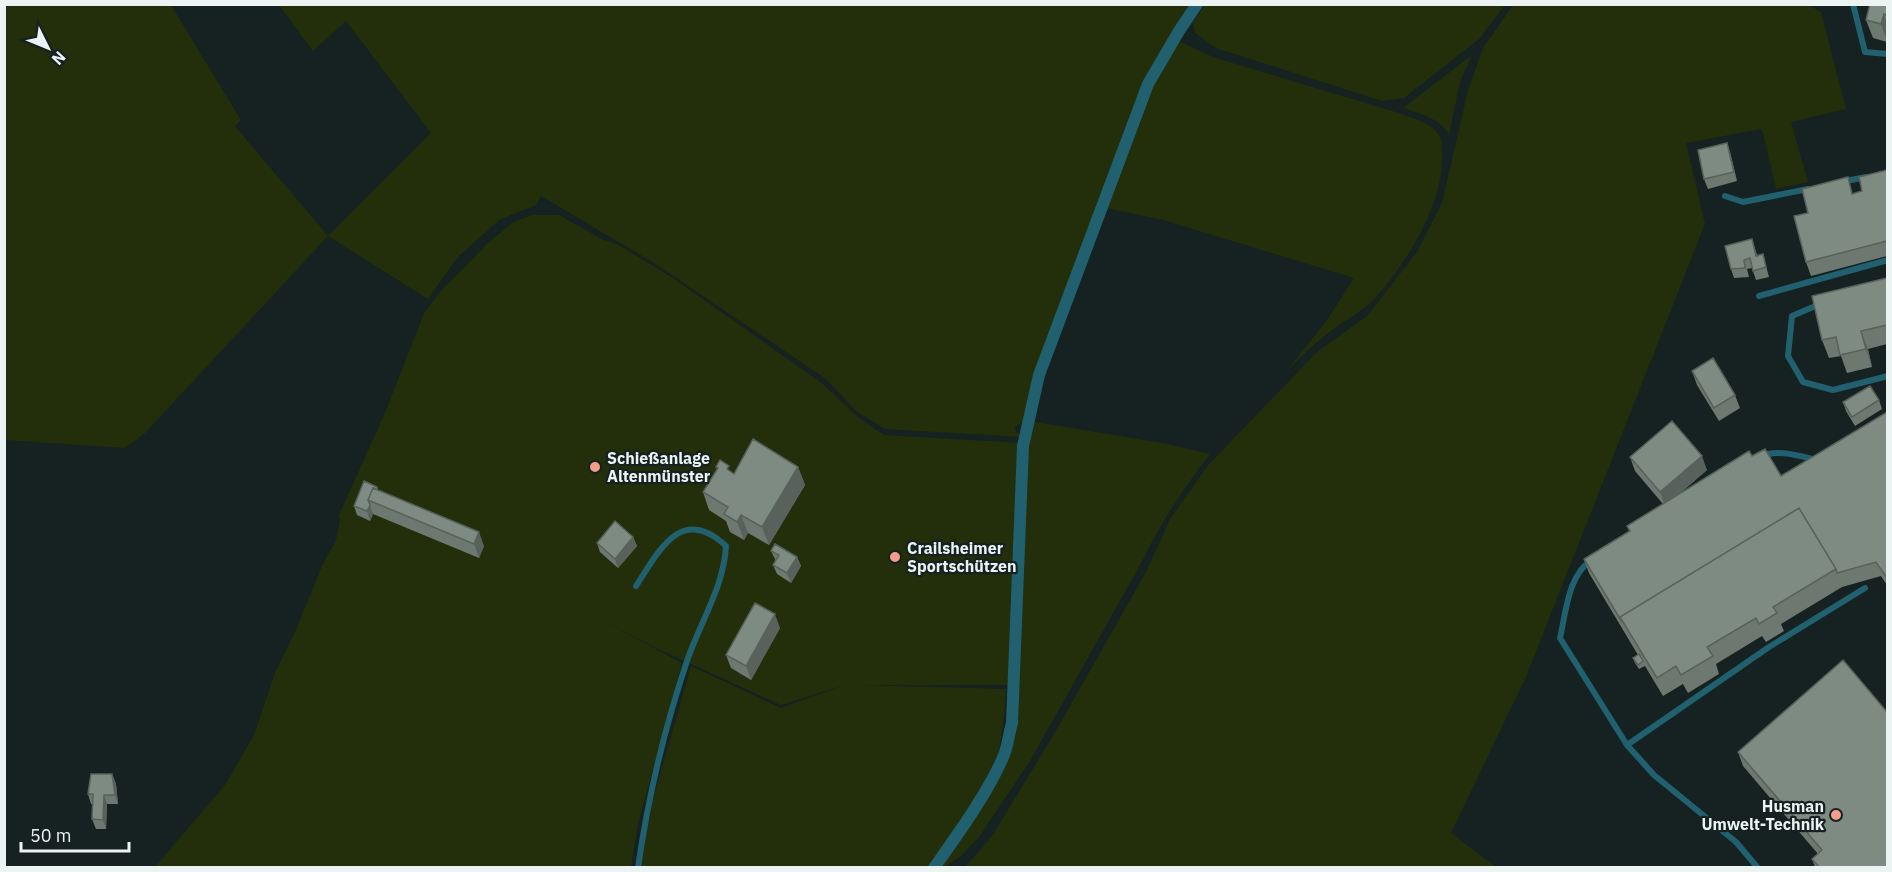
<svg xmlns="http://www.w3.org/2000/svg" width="1892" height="872" viewBox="0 0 1892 872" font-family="'IBM Plex Sans',sans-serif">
  <rect width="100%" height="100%" fill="#152221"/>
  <!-- green -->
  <path fill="#232e0a" d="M1807,4L1821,12L1846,109L1791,122L1808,182L1776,189L1762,129L1686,143L1705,224L1526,677L1451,833L1496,867H965L992,836L1054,734L1146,572L1170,519L1209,464L1317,352L1367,316L1417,252L1442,203L1468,90L1483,48L1513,5Z
    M4,5H171L241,120L235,126L328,236L431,133L346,21L313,51L279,5H1194L1140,93L1023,422L1014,428L1021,437L885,429L857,412L826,379L654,263L541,196L536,205L499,220L457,258L428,299L328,236L145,433L125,448L5,440Z
    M1205,5V4L1505,5L1479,39L1404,98L1382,101L1216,48L1195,33L1193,22Z
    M1181,42L1213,57L1399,113C1414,119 1435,123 1441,139C1442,143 1442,149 1442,153C1445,201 1407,263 1376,297C1363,311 1347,319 1332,330C1316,342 1301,357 1287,370L1325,323L1354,278L1163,220L1106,208L1149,92L1170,50Z
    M1472,55L1460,82L1449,135C1441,118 1420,114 1403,108Z
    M532,215H559L604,240L617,244L673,278L823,384L858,417L884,435L1021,443L1008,685H859L1006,689L1004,717L999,751L980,791L929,867H640L653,799L691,666L781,708L845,685L781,705L658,649L595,616L682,663L638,824L631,867L154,868L225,785L254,735L275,673L295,632L322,566L336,540L340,518L338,517L385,413L424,313L440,292L489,242L512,223Z
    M1030,421L1168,444L1210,454C1182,490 1159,526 1139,567L1030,761L979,837L961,856L945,867L941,868C969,831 991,791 1010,749L1024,457Z"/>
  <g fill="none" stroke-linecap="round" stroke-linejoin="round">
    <!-- service -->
    <path stroke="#20606f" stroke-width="6" d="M1853,4L1865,52L1888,54
      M1841,182L1866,177
      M1725,196L1743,202L1808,189
      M1759,296L1888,260
      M1820,304L1792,316L1788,356L1803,382L1833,390L1888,376
      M1760,457C1776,448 1800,456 1817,460
      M1593,559C1568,574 1566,612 1560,638L1627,745
      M636,586C659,551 681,504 726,546C724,586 701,621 688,658C665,726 648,797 638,868
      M1758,868L1736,842L1654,775L1627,745L1769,647L1865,588"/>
    <!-- minor -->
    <path stroke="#20606f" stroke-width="12" d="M934,868C958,834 988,793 1004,755C1008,745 1009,733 1012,723L1023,446L1039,375L1148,84L1179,31L1197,4"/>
  </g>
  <!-- wall -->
  <path fill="#6c7870" d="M1887,4V42L1873,38L1866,20Z
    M1727,143L1730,152L1737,181L1708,189L1704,179Z
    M1887,170V256L1811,276L1806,262L1808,213L1853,194L1862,191Z
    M1752,239L1757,255L1763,254L1769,277L1756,280L1752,268L1747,269L1749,277L1734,278L1731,269Z
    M1887,278V344L1868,349L1872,367L1847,373L1841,356L1829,358L1822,340Z
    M1692,371L1735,395L1740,408L1719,421L1697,385Z
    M1879,400L1882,409L1855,426L1846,411L1843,402Z
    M1887,412V585L1881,576L1842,587L1781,624L1784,631L1766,642L1762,636L1716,664L1719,674L1688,693L1683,684L1663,696L1645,666L1639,669L1635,663L1633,658L1638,655L1589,573L1584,559L1629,531L1627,526L1663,504L1635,471L1630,457L1707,470L1677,496L1752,456L1781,476Z
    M716,467L734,474L798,467L805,485L769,545L748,533L744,540L730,532L726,521L709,510L703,492L717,469Z
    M377,487L378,490L484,546L479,558L373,514L370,521L357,515L354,506Z
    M633,537L637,546L618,568L600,552L597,543Z
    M771,551L797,557L801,566L791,583L777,574L773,565L776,561Z
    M780,628L751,680L731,668L726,655Z
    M1738,752L1887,867H1815L1812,859L1818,854L1743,766Z
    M112,774L116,784L118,804H107L106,829H96L92,819L93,804H91L88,794Z"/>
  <!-- shaded-wall -->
  <path fill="#58615b" d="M1884,14L1887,23V41L1881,24Z
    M1727,143L1730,152L1737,181L1734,172Z
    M1861,331L1868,349L1872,367L1866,349Z
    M1702,456L1707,470L1665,506L1660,492Z
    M798,467L805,485L769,545L762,527Z
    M370,505L373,514L370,521L367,511Z
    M741,515L748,533L744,540L737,522Z
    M479,532L484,546L479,558L474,544Z
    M633,537L637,546L618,568L615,559Z
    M797,557L801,566L791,583L787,573Z
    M775,614L780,628L751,680L746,666Z
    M112,774L116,784L118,804L115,795Z
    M104,795L107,804L106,829L103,820Z"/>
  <!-- building -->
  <path fill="#7e8b82" stroke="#58615b" stroke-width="1.5" d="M1870,4H1887V15L1884,14L1881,24L1866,20Z
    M1727,143L1734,172L1704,179L1698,150Z
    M1887,170V241L1806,262L1794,216L1808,213L1802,189L1848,177L1852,194L1862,191L1859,177Z
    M1752,239L1756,256L1763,254L1766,267L1753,271L1750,258L1744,260L1745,268L1731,269L1725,246Z
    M1887,278V325L1861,331L1866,349L1840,355L1836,337L1822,340L1812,296Z
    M1713,358L1735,395L1714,408L1692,371Z
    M1870,386L1879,400L1852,417L1843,402Z
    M1887,412V578L1876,562L1837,573L1836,569L1799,508L1620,617L1622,622L1584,559L1630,531L1627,526L1749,451L1752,456L1765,449L1781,476Z
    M1672,421L1702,456L1660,492L1630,457Z
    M753,439L798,467L762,527L741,515L737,522L724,514L728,507L703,492L718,468L716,467L720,460L729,466L727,469L734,474Z
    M364,481L377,487V489L373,488L368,500L370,505L367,511L354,506Z
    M373,488L479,532L474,544L368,500Z
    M1799,508L1836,569L1773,607L1777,613L1759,624L1756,618L1707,647L1713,656L1681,675L1676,666L1657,678L1620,617Z
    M615,521L633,537L615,559L597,543Z
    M775,544L797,557L787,573L773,565L779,555L771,551Z
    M755,603L775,614L746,666L726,655Z
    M1639,654L1643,661L1638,665L1633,658Z
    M1843,660L1887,712V867H1819L1812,859L1822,850L1738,752Z
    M91,774H112L115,795H104L103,820L92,819L93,794H88Z"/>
  <!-- markers -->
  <g fill="#f49e8a" stroke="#152221" stroke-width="2">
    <circle cx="595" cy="467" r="6"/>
    <circle cx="895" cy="557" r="6"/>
    <circle cx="1836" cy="815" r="6"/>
  </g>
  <g text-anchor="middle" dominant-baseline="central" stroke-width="4.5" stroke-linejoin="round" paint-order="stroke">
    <!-- poi labels -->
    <g font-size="16" font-weight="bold" fill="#ebf4f2" stroke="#152221" text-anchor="start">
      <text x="607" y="458">Schießanlage<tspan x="607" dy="18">Altenmünster</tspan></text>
      <text x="907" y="548">Crailsheimer<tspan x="907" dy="18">Sportschützen</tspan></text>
      <text x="1824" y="806" text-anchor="end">Husman<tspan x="1824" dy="18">Umwelt-Technik</tspan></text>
    </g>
  </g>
  <!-- border -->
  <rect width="1892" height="872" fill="none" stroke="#ebf4f2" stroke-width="12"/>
  <!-- north arrow -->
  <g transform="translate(48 48) rotate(133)" stroke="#152221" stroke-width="4.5" paint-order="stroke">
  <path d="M0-4.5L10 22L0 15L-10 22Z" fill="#ebf4f2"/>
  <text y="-9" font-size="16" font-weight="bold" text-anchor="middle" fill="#ebf4f2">N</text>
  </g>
  <!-- scale -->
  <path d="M21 842v9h108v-9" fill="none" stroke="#ebf4f2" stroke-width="3"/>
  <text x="30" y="842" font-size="18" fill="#ebf4f2" stroke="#152221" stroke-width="4.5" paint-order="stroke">50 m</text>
</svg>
